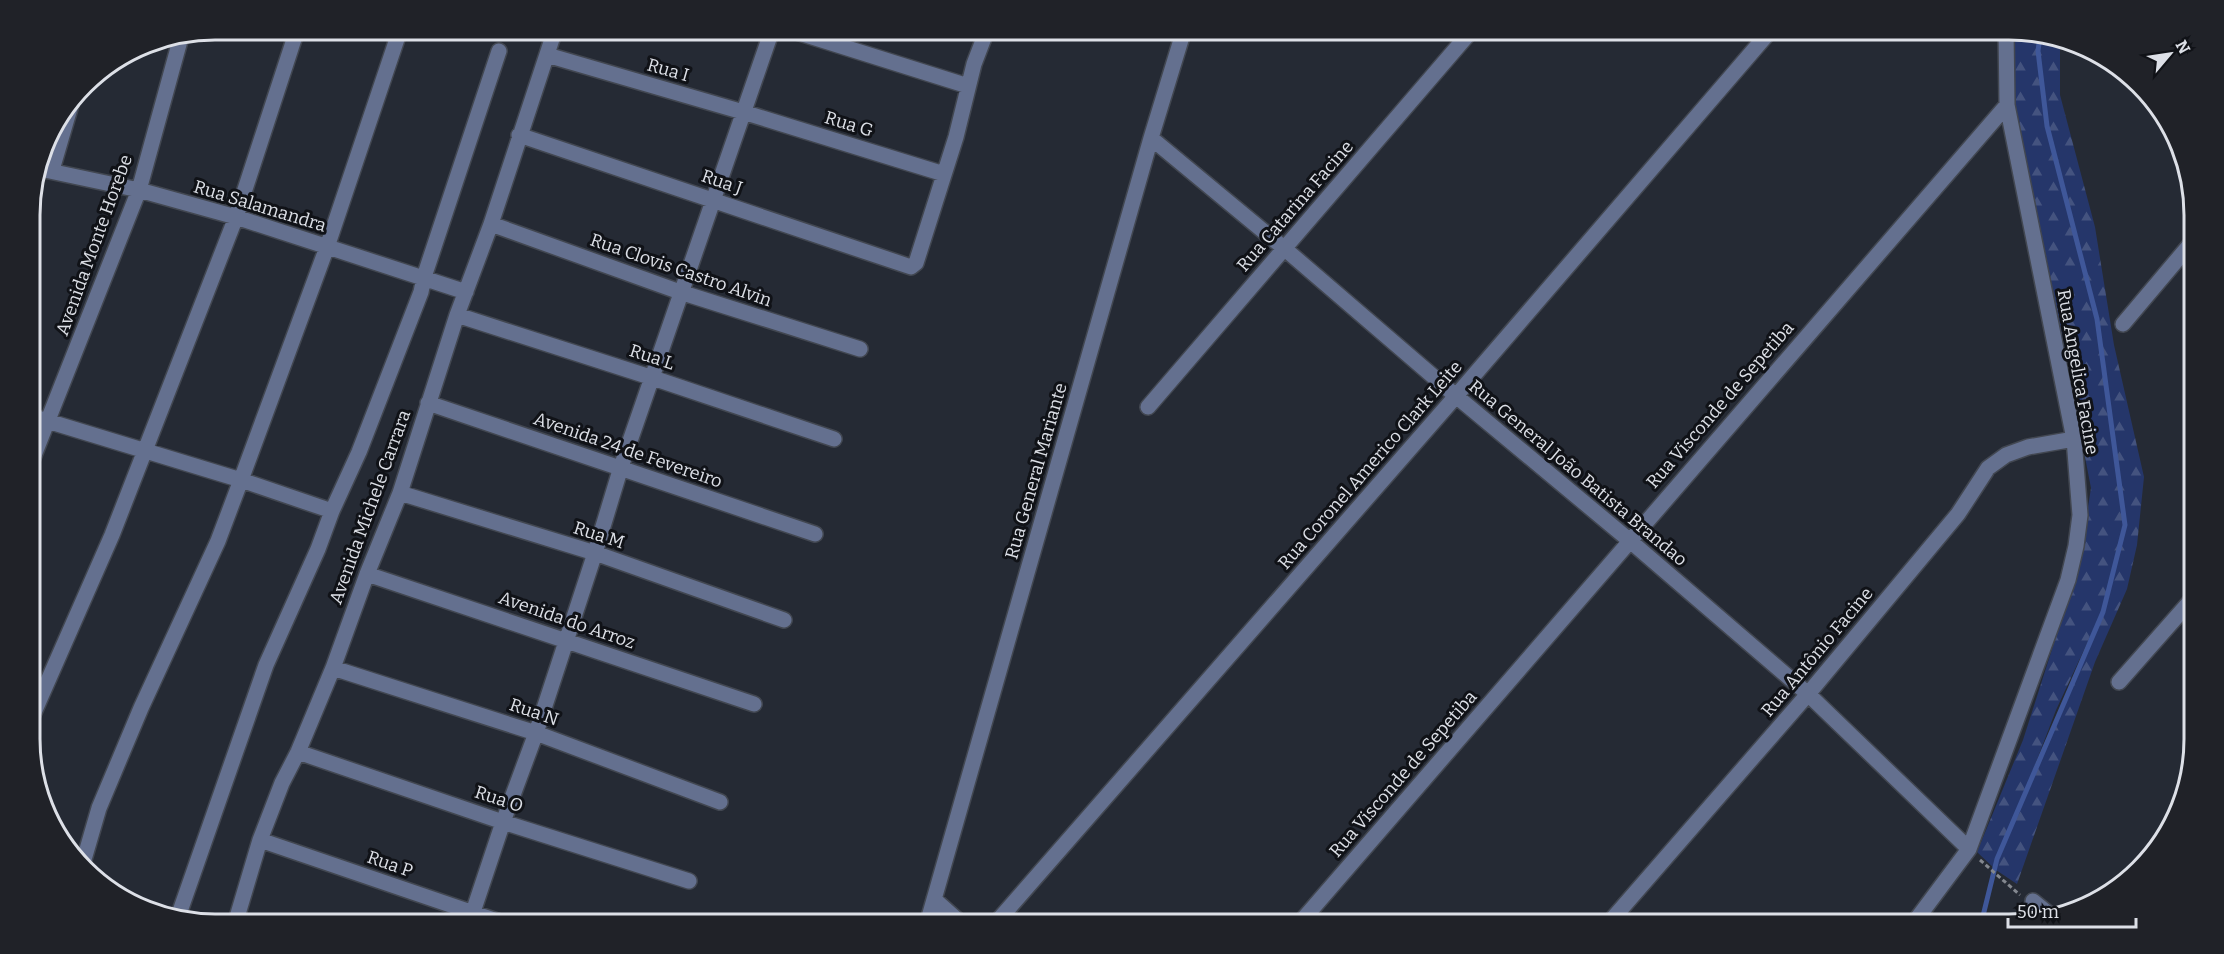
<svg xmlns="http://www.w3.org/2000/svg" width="2224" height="954" viewBox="0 0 2224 954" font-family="Bitter,serif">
  <defs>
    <pattern id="forest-firs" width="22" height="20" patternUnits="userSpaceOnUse" patternTransform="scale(1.5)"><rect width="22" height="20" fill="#25366a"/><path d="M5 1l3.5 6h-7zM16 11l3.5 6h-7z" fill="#44537f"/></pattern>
  </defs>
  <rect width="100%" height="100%" fill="#252a34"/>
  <!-- forest -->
  <path fill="url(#forest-firs)" d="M2012,31L2039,36L2036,51L2046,126L2096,320L2124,525L2102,611L2056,710L1995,869L1977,852L2023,740L2055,640L2081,552L2091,488L2046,256L2021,142L2009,62Z
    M2041,36L2060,40V95L2095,227L2114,345L2144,477L2137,545L2127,589L2095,662L2017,884L1996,870L1999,860L2036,766L2103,612L2126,525L2098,319L2048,125L2039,51Z"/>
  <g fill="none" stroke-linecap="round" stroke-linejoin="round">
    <!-- stream -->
    <path stroke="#3f5799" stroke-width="5" d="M1981,924L1997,859L2103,612L2125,525L2097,319L2047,126L2038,51L2040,36"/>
    <defs>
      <path id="minor" d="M790,30L968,86
        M547,55L743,112L944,174
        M519,135L911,267L916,263L956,137L974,64L987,30
        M1151,138L1285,249L1456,396L1629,540L1808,694L1969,849
        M40,169L139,190L236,217L466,292
        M52,170L71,105
        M491,224L680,292L860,349
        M457,315L653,378L834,439
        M2123,324L2193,241
        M428,403L815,534
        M1148,407L1472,30
        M31,416L241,480L332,511
        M31,463L139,190L181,37
        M400,493L595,553L784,620
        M367,574L754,704
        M333,668L536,733L720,802
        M2119,682L2194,597
        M32,717L112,535L236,217L297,30
        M298,752L503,822L689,881
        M260,840L506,924
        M83,863L99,808L141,708L218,541L241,480L327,247L400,30
        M934,899L962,924
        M2033,901L2049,914
        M178,917L266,665L318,549L332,511L359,452L421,292L424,277L499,51
        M235,924L260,840L282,783L298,752L333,668L367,574L400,493L457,315L491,224L555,30
        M469,924L503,822L536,733L595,553L621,467L772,30
        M927,924L1151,138L1184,30
        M995,924L1456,396L1771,30
        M1299,924L2007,105
        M1608,924L1808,694L1958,514L1988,468L2006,455L2028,447L2074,439
        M1913,924L1969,849L2068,580L2076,546L2080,515L2074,439L2007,105L2006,30"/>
    </defs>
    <!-- minor casing -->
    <use href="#minor" stroke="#424751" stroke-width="18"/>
    <!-- path -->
    <path stroke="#83878f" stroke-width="3" stroke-dasharray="4.5 3" stroke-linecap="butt" d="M1980,860L2020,895"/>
    <!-- minor -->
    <use href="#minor" stroke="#64708f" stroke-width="15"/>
  </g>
  <g text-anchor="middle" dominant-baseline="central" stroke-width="6" stroke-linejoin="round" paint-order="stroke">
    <!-- street labels -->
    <g font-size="18" fill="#dde0e7" stroke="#101217">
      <text transform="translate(668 70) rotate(16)">Rua I</text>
      <text transform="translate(849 124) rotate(17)">Rua G</text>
      <text transform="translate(722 182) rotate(19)">Rua J</text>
      <text transform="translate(260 206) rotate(17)">Rua Salamandra</text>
      <text transform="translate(1295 206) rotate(-49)">Rua Catarina Facine</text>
      <text transform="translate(94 245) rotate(-70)">Avenida Monte Horebe</text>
      <text transform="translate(681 270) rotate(19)">Rua Clovis Castro Alvin</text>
      <text transform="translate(652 357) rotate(18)">Rua L</text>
      <text transform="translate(2078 372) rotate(80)">Rua Angelica Facine</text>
      <text transform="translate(1720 405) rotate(-49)">Rua Visconde de Sepetiba</text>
      <text transform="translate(628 450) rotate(19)">Avenida 24 de Fevereiro</text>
      <text transform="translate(1370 465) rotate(-49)">Rua Coronel Americo Clark Leite</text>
      <text transform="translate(1036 471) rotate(-74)">Rua General Mariante</text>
      <text transform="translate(1578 473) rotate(40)">Rua General João Batista Brandao</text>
      <text transform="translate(370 507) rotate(-70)">Avenida Michele Carrara</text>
      <text transform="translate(599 535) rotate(18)">Rua M</text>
      <text transform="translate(567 620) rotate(19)">Avenida do Arroz</text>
      <text transform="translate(1817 652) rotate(-50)">Rua Antônio Facine</text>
      <text transform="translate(534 712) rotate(19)">Rua N</text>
      <text transform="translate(1403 774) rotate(-49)">Rua Visconde de Sepetiba</text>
      <text transform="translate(499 799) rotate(18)">Rua O</text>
      <text transform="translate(390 864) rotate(19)">Rua P</text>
    </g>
  </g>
  <!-- crop -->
  <path d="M0 0H2224V954H0ZM215 40H2009A175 175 0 0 1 2184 215V739A175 175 0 0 1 2009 914H215A175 175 0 0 1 40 739V215A175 175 0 0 1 215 40Z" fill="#202228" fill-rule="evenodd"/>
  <path fill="none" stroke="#dde0e7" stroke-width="3" d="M215 40H2009A175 175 0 0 1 2184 215V739A175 175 0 0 1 2009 914H215A175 175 0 0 1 40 739V215A175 175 0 0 1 215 40Z"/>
  <!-- north arrow -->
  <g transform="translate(2170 54) rotate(61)" stroke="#101217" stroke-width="4.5" paint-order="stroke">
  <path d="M0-4.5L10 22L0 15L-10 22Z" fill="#dde0e7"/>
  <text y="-9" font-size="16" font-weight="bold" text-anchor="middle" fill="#dde0e7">N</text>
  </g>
  <!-- scale -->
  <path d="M2008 918v9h128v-9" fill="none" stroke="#dde0e7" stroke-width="3"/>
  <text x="2017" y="918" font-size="18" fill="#dde0e7" stroke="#101217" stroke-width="4.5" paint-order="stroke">50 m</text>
</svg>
